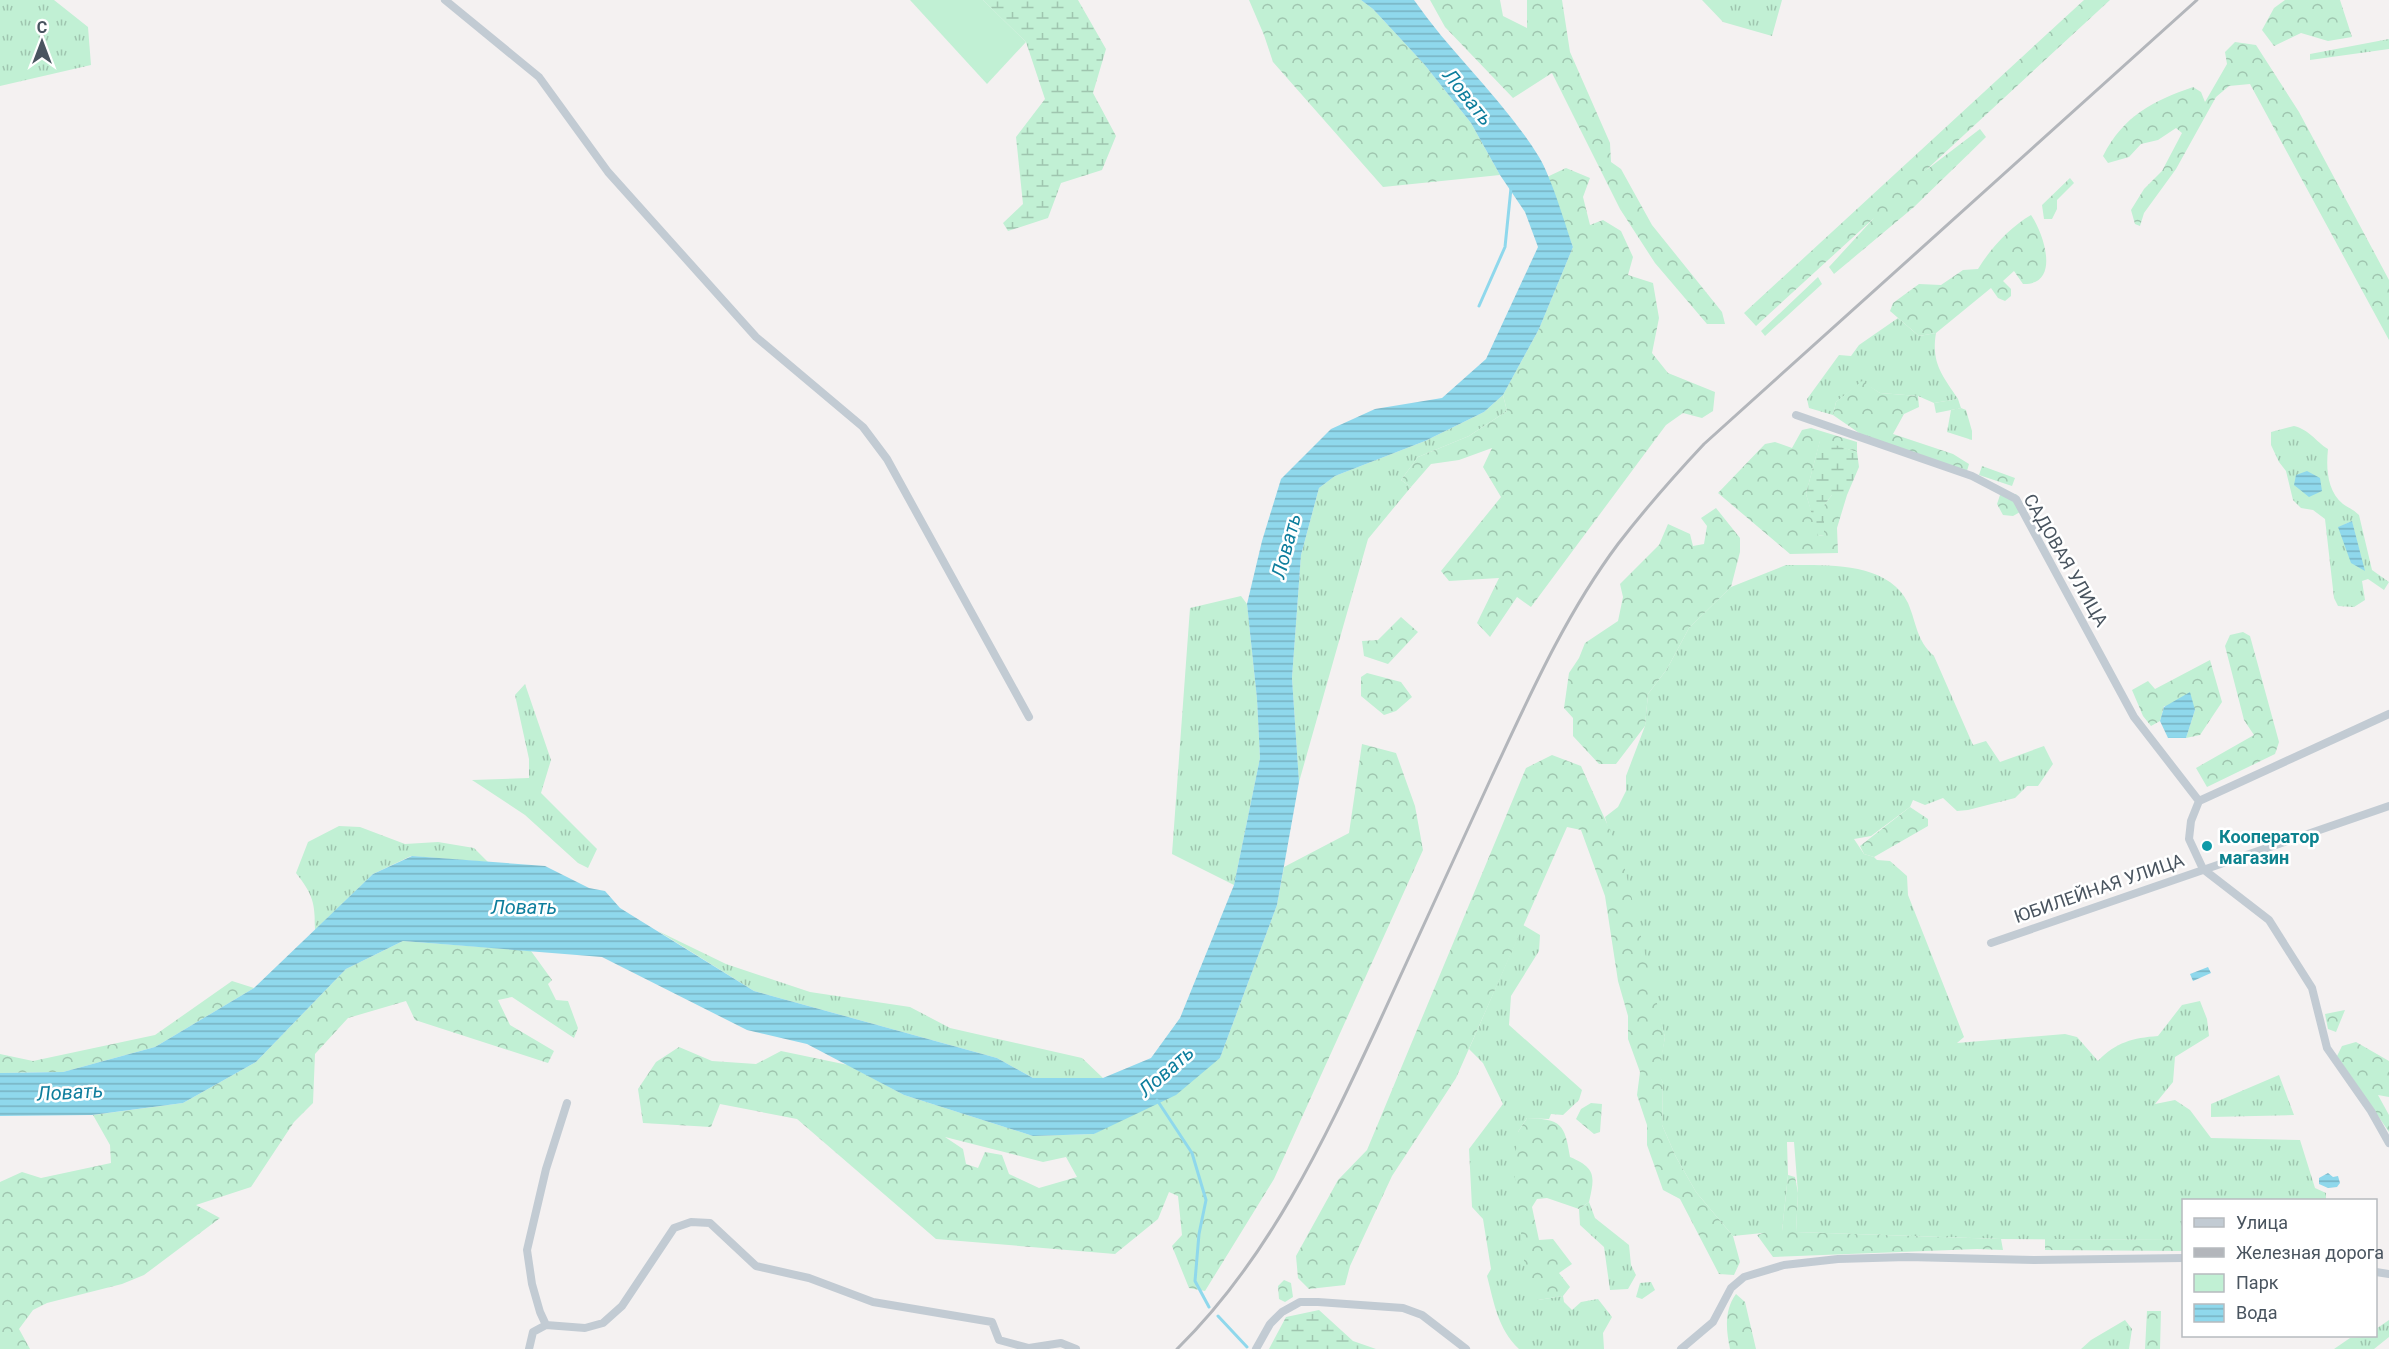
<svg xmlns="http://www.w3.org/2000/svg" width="2389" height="1349" viewBox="0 0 2389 1349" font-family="Roboto,sans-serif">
  <defs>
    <pattern id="grass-tufts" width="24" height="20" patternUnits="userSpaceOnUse" patternTransform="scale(1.5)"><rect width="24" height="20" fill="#c1f0d4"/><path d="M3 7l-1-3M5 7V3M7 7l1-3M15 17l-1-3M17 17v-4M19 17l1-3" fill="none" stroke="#9fc5af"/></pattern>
    <pattern id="forest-crowns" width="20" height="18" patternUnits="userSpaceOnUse" patternTransform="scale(1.5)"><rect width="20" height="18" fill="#c1f0d4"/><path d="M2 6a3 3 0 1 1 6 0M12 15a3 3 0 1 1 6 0" fill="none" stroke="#9fc5af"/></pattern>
    <pattern id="wetland-marsh" width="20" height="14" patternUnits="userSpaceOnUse" patternTransform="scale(1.5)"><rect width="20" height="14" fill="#c1f0d4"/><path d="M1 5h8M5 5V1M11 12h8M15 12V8" fill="none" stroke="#9fc5af"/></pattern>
    <pattern id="water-rules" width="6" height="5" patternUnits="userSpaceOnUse" patternTransform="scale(1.5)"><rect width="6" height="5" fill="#8fd8ec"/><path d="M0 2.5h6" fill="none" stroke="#77b2c2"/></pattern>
  </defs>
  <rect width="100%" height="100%" fill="#f4f1f1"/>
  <!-- grass -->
  <path fill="url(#grass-tufts)" fill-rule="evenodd" d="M0,0H54L88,27L91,65L0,86Z
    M1702,0H1782L1772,36L1723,22Z
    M2389,39V49L2310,60V54Z
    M1898,318L1919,336L1936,333C1931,363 1942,375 1958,399L1934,403L1918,396L1880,393L1862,382L1836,402L1833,415L1809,408L1807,399L1839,355L1851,356L1859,345Z
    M1503,395L1507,411L1469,436L1418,457L1401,480L1411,487L1368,539L1299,782L1292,678L1301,555L1319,488L1335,476L1425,441L1484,412Z
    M1961,408L1966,410L1972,431V440L1947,432L1951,410Z
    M2294,426C2310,430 2315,441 2328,449C2326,468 2327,491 2343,504C2349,508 2354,510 2359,515L2372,570L2389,582L2384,590L2368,579L2362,581L2365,600L2354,607L2338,606L2334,598L2325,519L2313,510L2301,508L2293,500L2286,471L2279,462L2271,445V432ZM2352,521V522L2364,570L2339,527Z
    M1786,565C1825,565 1888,561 1908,603C1917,624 1916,640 1934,656L1973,745L1986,741L2000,762L2044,746L2053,764L2038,786H2027L2015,798L1968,810L1957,811L1943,798L1925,805L1913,800L1910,807L1871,836L1854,839L1864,854L1874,857L1877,860L1890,861L1907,876L1908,895L1964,1037L1957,1043L2065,1034L2077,1037L2098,1061C2116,1042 2133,1038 2158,1036L2182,1005L2200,1001L2207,1019L2209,1036L2175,1057L2173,1082L2155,1104L2175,1100L2190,1110L2211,1138L2300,1140L2315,1188L2326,1193V1200H2184L2183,1240L2001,1239L1796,1232L1798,1193L1794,1142H1787L1788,1175L1782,1231L1733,1236L1696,1192L1676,1157L1662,1125L1663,1083L1658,1074L1665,1037L1605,817L1618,807L1626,791V776L1645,726L1648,694L1667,669L1689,628L1731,587Z
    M1241,596L1247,604L1257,699L1260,758L1234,885L1172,854L1190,608Z
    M525,684L551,760L541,793L597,849L588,868L578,863L525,815L472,780L529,778V759L515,695Z
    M339,826L360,827L405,844L438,842L474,848L488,862L411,856L373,874L315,930C315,902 313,895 296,873L308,842Z
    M1523,925L1540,935L1539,951L1511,996L1509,1025L1582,1090L1579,1100L1563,1115L1551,1114L1549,1119L1527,1118L1518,1132L1538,1300L1563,1296L1564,1302L1572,1310L1581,1302L1598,1299L1612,1317L1603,1333L1604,1349H1519C1498,1329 1494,1303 1487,1276L1491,1269L1483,1219L1472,1207L1469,1149L1503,1104L1483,1063L1469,1049Z
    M658,931L726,964L810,992L910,1007L950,1028L1082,1058L1103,1078H1033L997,1058L754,991Z
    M2279,1075L2294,1115L2211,1117V1104Z
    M1589,1202L1595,1218L1629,1245L1631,1265L1636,1275L1628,1289L1610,1290L1604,1247L1580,1225L1579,1209Z
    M1651,1282L1655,1290L1642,1299L1636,1297L1640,1283Z
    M2125,1320L2132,1329L2129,1349H2081L2091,1340Z
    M2389,1320V1337L2374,1349H2334L2350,1338L2376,1336V1329Z"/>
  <!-- forest -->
  <path fill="url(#forest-crowns)" fill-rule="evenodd" d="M1249,0H1361L1373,9L1424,64L1471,123L1500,175L1383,187L1273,62L1264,35Z
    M1430,0H1500L1503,16L1527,28V0H1562L1570,52L1610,143L1611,162L1621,169L1652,225L1722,312L1725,324H1707L1655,263L1620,209L1552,73L1513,98L1445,27Z
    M2084,0H2110L1925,171L1980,129L1986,137L1914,207L1834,274L1829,267L1874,218L1756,326L1744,313Z
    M2285,0H2340L2352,37L2328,41L2301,33L2274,46L2262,30L2274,8Z
    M2235,42L2256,45L2299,112L2389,280V340L2250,84L2229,86L2216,97L2176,169L2144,213L2140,226L2135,224L2131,210L2144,189L2162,171L2182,133L2176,128L2158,140L2141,144L2129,157L2108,163L2103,156C2124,115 2153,101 2193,87L2201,92L2205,102L2227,64L2225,52Z
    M1566,168L1590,178L1583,197L1590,225L1603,220L1621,231L1633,257L1628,275L1653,283L1659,318L1652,353L1668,373L1715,392L1713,411L1702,418L1683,413L1666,425L1531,607L1517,597L1490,637L1477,623L1499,578L1449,581L1441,571L1501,497L1483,467L1492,448L1459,460L1431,464L1411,487L1401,480L1418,457L1469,436L1507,411L1503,395L1539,329L1573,247L1547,177Z
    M2070,178L2074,183L2057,200V209L2052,219H2044L2042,205Z
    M2031,215C2044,234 2061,285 2023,284L2014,271L2003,281L2011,289V296L2005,301L1998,298L1991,288L1936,333L1919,336L1890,311L1893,303L1919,284L1941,285L1963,270L1978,269C1990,249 2010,227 2031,215Z
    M1818,277L1822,284L1765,336L1761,331Z
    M1862,381L1880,393L1918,396L1919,407L1904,414L1893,434L1953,454L1969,464L1967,471L1862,435L1833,415L1836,402Z
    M1958,399L1961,408L1936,413L1934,403Z
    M1811,428L1857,442V452L1820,441L1806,494L1819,536L1824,535V505L1832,495H1847L1837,528L1838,553L1790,554L1718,493L1765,444L1775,442L1792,448L1802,430Z
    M1982,466L2015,478L2012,486L1979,475Z
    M2016,494L2022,502L2020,512L2013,516L2003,515L1997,504L2000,495Z
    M1716,508L1740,538V552L1731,587L1689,628L1667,669L1648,694L1645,726L1616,764H1599L1573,736V718L1564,708L1569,673L1579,658L1585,643L1618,621L1623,597L1620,584L1659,545L1668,524L1690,534L1693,546L1704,544L1707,526L1701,518Z
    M1401,617L1418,632L1388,664L1364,656L1362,641L1378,640Z
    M2243,632L2250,636L2279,742L2275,754L2207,787L2196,768L2254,735L2244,720L2225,646L2230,635Z
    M2210,660L2222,702L2200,735L2186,738L2195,710L2164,706L2160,721L2151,726L2143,716L2132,690L2148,681L2155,689Z
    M1367,673L1401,682L1412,697L1396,711L1384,715L1361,696V677Z
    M1362,744L1396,753L1415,806L1423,850L1274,1179L1205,1291L1189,1288L1172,1246L1182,1235L1178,1196L1169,1192L1158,1219L1115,1254L936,1239L797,1119L720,1104L711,1127L643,1123L638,1089L656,1062L679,1047L712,1061L756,1064L781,1051L848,1065L904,1095L1033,1136L1094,1134L1220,1058L1277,905L1284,867L1349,833ZM945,1137L1043,1162L1066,1157L1077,1177L1039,1188L1009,1174L1002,1155L985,1152L978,1168L966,1164L963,1149Z
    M1552,755L1581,766L1622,857L1665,1037L1659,1074L1663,1083L1662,1125L1676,1157L1696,1192L1733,1236L1740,1262L1734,1275L1719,1274L1680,1199L1663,1190L1647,1145V1125L1637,1095L1640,1072L1628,1039V1016L1618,981L1605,896L1581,830L1567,827L1456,1078L1392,1176L1350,1266L1345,1285L1309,1289L1298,1278L1296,1256L1338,1180L1367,1150L1526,768Z
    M1910,807L1928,819V826L1874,857L1864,854L1860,846Z
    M403,941L531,951L552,980L548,984L556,1000L568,1001L578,1028L574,1038L512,997L498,1000L510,1025L554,1051L548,1063L415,1020L406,1001L348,1018L315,1054L313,1103L294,1122L251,1187L196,1205L220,1218L144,1275L122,1284L47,1303L33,1310L19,1329L30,1349H0V1182L22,1172L41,1178L111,1163L110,1145L93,1115L183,1103L256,1062L346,969Z
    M232,981L254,988L155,1047L63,1072L0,1073V1054L33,1061L155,1035Z
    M2345,1010L2336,1032L2328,1029L2325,1014Z
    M2356,1042L2389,1061V1097L2378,1095L2389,1115V1132L2337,1056L2342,1046Z
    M1591,1103L1602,1104L1600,1132L1594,1134L1576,1119L1581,1109Z
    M1527,1118C1561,1119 1565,1124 1570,1157C1596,1168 1595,1176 1589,1202L1579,1209L1547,1198L1537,1199L1532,1207L1539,1240L1553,1239L1572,1264L1559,1273L1570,1287L1563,1296L1538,1300L1527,1287L1514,1169L1518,1132Z
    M1788,1175L1795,1177L1798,1193L1796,1232L2001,1239L2003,1250L1977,1249L1773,1257L1757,1235L1769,1231H1782Z
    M2045,1239L2183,1240V1251L2045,1250Z
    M1284,1280L1291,1283L1293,1297L1285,1302L1279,1299L1278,1286Z
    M1736,1294L1745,1302L1756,1349H1730C1726,1330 1724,1310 1736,1294Z
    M2147,1311H2161L2160,1349H2145Z"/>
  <!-- wetland -->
  <path fill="url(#wetland-marsh)" d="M983,0H1078L1106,49L1093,93L1116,136L1102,170L1061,183L1048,218L1008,231L1003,223L1023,204L1016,137L1045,99L1026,42Z
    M1820,440L1857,452L1859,467L1847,495H1832L1824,505V535L1818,536L1806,494Z
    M1319,1310L1353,1341L1376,1349H1269L1286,1317Z"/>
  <!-- green -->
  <path fill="#c1f0d4" d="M910,0H983L1026,42L987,84Z"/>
  <!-- water -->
  <path fill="url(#water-rules)" d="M1361,0H1414C1452,55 1504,100 1539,157C1552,179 1564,221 1573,247L1539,329L1503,395L1484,412L1425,441L1335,476L1319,488L1301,555L1292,678L1299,782L1277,905L1220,1058L1176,1095L1094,1134L1033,1136L904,1095L807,1044L747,1030L602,957L403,941L346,969L256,1062L183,1103L92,1115L0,1116V1073L63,1072L155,1047L254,988L373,874L412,856L545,866L589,888L605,891L620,908L754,991L997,1058L1033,1078H1103L1151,1058L1180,1018L1234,885L1260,758L1257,699L1247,604L1262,541L1281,479L1331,429L1375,409L1442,398L1486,359L1538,247L1525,212L1500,175L1471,123L1424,64L1373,9Z
    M2307,471L2320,478L2322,491L2309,497L2294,485L2296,475Z
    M2352,521L2365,571L2351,563L2338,527Z
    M2190,692L2195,710L2186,738H2168L2160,721L2164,707Z
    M2208,967L2211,973L2193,981L2190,974Z
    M2328,1173L2333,1177L2338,1176L2340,1183L2337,1187L2328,1188L2319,1184V1178Z"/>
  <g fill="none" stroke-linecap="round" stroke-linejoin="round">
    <!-- stream -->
    <path stroke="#8fd8ec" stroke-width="3" d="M1479,306L1505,247L1511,188
      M1157,1100L1192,1153L1206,1200L1199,1234L1195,1281L1209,1307
      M1218,1316L1247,1347"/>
    <!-- street -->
    <path stroke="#c2cbd3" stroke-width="8" d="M445,0L539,77L608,172L756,337L863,427L887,459L1029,717
      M1796,415L1972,476L2016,499L2134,717L2199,801
      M2199,801L2191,821L2189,839L2203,869L2269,920L2312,988L2327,1048L2371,1111L2389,1143
      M2199,801L2389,714
      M1991,943L2389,806
      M2376,1272L2389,1274
      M546,1325L585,1328L603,1323L622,1306L674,1228L691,1222L710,1223L756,1266L809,1278L873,1302L992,1322L999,1340L1029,1348L1061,1343L1076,1349
      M529,1349L533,1332L546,1325L540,1312L532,1284L527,1250L546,1169L567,1103
      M1256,1349L1270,1324L1282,1312L1300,1302H1318L1403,1308L1422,1315L1466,1349
      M1681,1349L1713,1322L1731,1288L1744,1277L1784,1265L1838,1259L1907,1257L2034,1260L2184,1258"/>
    <!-- rail -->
    <path stroke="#b3b6bb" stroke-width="3" d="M1177,1349C1268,1260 1324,1141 1377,1027C1415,943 1454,860 1492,776C1529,697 1565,615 1618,544C1645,509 1674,476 1704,444L2197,0"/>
  </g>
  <!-- markers -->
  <circle fill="#0f9aa8" stroke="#fff" stroke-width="2" cx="2207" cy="846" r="6"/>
  <g text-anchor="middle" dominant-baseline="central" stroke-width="5" stroke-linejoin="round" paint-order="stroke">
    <!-- street labels -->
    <g font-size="18" fill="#49545f" stroke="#fff">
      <text transform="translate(2066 560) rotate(60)">САДОВАЯ УЛИЦА</text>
      <text transform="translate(2099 888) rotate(-19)">ЮБИЛЕЙНАЯ УЛИЦА</text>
    </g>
    <!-- culture labels -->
    <g font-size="18" font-weight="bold" fill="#0d838f" stroke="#fff" text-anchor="start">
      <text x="2219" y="836">Кооператор<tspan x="2219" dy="21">магазин</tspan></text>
    </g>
    <!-- water labels -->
    <g font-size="20" font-style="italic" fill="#0e7e9d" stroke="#fff">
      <text transform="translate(1468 97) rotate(51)">Ловать</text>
      <text transform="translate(1286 546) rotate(-75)">Ловать</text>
      <text x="524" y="907">Ловать</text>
      <text transform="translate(1166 1071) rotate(-41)">Ловать</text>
      <text transform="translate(70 1092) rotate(-3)">Ловать</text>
    </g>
  </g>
  <!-- legend -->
  <rect x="2182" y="1199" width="195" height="138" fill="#ffffff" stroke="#b6bbbf" stroke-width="1.5"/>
  <rect x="2194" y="1218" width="30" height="9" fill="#c2cbd3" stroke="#b6bbbf" stroke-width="1.5"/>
  <text x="2236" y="1229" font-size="18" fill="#49545f">Улица</text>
  <rect x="2194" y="1248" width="30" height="9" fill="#b3b6bb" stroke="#b6bbbf" stroke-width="1.5"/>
  <text x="2236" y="1259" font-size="18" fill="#49545f">Железная дорога</text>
  <rect x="2194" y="1274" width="30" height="18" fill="#c1f0d4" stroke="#b6bbbf" stroke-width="1.5"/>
  <text x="2236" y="1289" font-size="18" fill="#49545f">Парк</text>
  <rect x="2194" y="1304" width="30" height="18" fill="url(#water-rules)" stroke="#b6bbbf" stroke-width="1.5"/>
  <text x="2236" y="1319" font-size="18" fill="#49545f">Вода</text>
  <!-- north arrow -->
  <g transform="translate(42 42)" stroke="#ffffff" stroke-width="4.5" paint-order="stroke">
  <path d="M0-4.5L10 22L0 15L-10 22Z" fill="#49545f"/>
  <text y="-9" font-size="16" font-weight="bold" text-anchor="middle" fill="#49545f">С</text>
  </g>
</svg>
